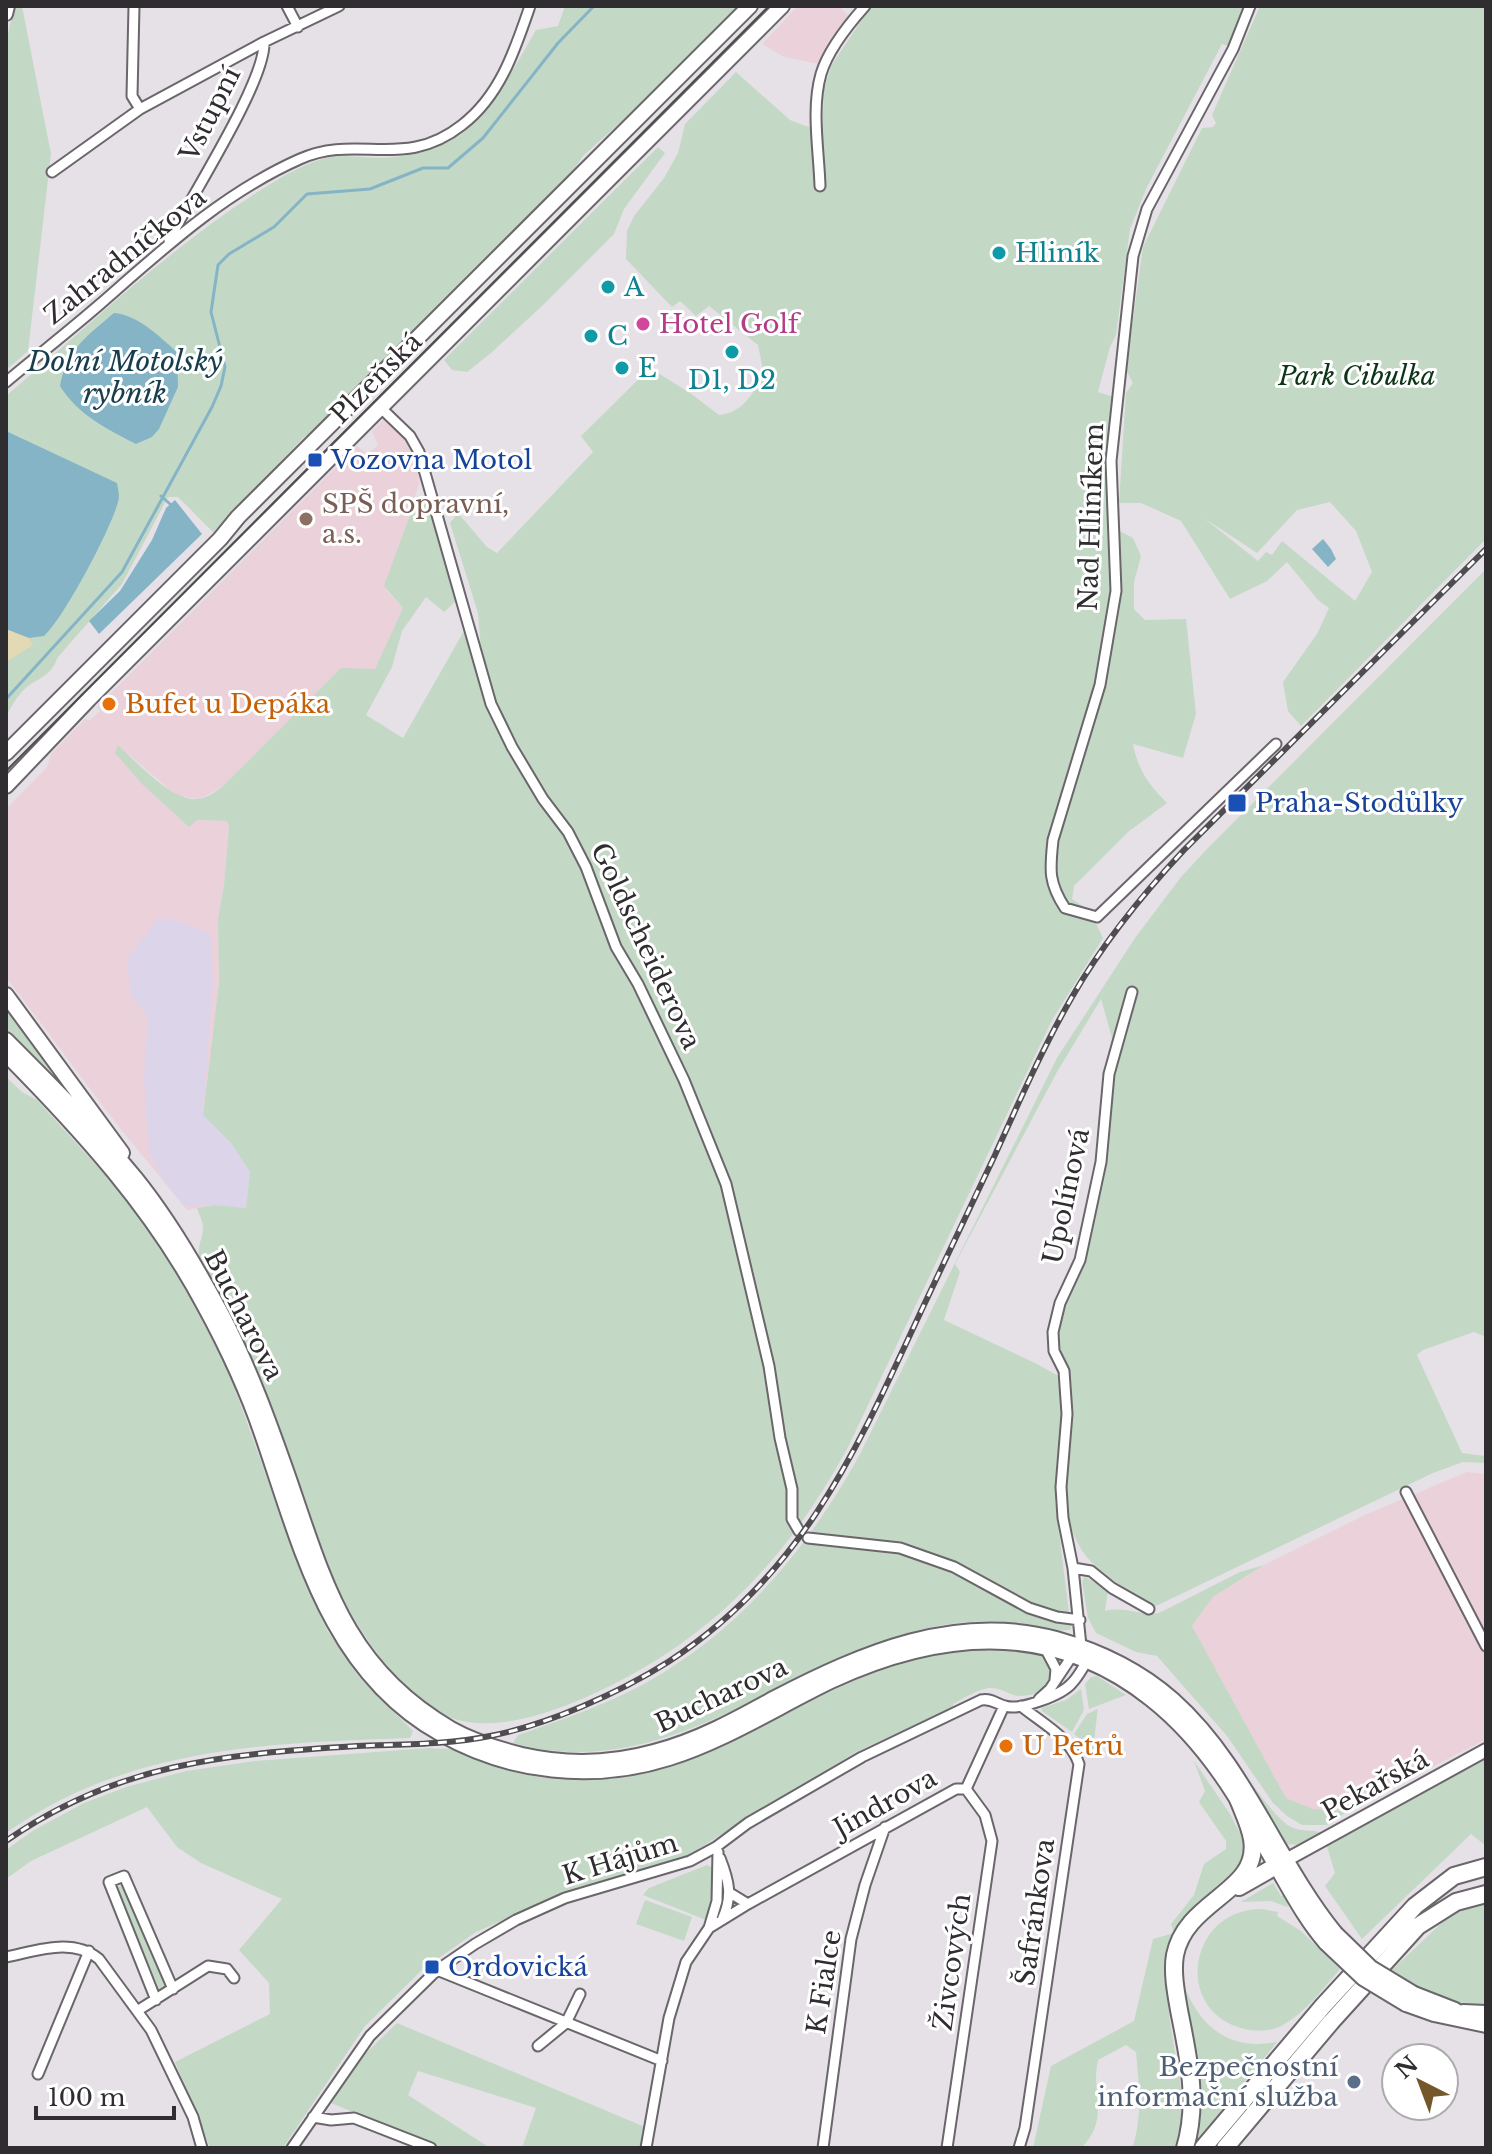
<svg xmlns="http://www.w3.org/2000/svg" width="1492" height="2154" viewBox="0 0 1492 2154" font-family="'Libre Baskerville',serif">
  <rect width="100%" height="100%" fill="#e6e1e7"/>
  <!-- industrial -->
  <path fill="#ebd1d9" d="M798,6H839L850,18L819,64L784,57L762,44Z
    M385,418L410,446L417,463L419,483L387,591L403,608L375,669L221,788L199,799L179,796L169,789L119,746L115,752L142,784L189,826L196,820L228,821L229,826L224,885L218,919L219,982L203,1114L224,1135L250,1171L246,1208L215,1205L187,1210L119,1127L6,977V809L47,767L51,754L85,719L90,720L100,711L97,707L357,446L368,454L378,445L372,431Z
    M1467,1472L1486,1474V1739L1348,1811L1313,1809L1286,1798L1192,1626L1213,1597L1264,1565L1367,1514Z"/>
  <!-- education -->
  <path fill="#dcd5ea" d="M168,918L210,933L213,983L203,1114L231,1143L250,1171L246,1208L215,1205L185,1207L162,1179L149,1153L144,1077L148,1018L131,995L127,959L158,919Z"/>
  <!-- green -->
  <path fill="#c3d9c6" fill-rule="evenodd" d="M14,6H22L51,154L28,351L6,370V43Z
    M565,6H739L642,103L583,156L571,174L311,432L303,438L213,532L178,497H168L122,584L58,657C52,673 44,676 31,684C20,690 12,706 6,716V396C92,323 175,242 272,183C290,172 318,157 339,156C357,156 376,159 394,157C473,150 501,90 536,30L558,26Z
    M871,6H1246L1228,46L1222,44L1147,187L1130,229L1116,335L1110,347L1098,392L1114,397L1106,481L1108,525L1133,538L1141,556L1134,582V609L1145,620L1186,619L1196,714L1183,758L1133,744C1138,770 1149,785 1167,803L1128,832L1074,886L1072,899L1090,911L1103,938L1051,1022L848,1447C792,1551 721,1630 614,1684C572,1705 506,1733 458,1720C445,1717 433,1707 422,1699C325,1624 293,1463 248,1353C240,1332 231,1312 220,1292C214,1282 202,1268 199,1256C197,1246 204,1235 203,1226C202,1220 199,1214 197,1208L215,1205L246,1208L250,1172L231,1143L203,1115L219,982L218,919L224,885L229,826L227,821L197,820L189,827L142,784L115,753L118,745C137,762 172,802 198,799C206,798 214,793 221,788L341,668L375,669L403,608L384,586L417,496L426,500L457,600L444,612L426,597L402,631L392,667L366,715L403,738L464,631L489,705L501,719L482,662L478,613L450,523L458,513L487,547L497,553L593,452L581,436L650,368L690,393L719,415C744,412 751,395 764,375L758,345L709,306L696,316L680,301L672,307L626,259L627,231L634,216L664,178L678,153L685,124L736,72L790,120L822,132L824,90L831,66Z
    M1260,6H1486V539L1301,726L1288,711L1283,682L1317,634L1329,608L1318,600L1287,562L1267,581L1230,599L1181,521L1141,503H1119L1126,393L1133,383L1126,370L1143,247L1202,128L1213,127L1216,123L1212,115ZM1330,502L1356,531L1372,572L1355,601L1282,541L1272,555L1266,552L1258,561L1204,518L1257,553L1297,510Z
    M658,147L665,153L624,209L614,234L541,307L491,353L467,372L452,370L444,360Z
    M1486,569V1337L1474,1332L1423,1350L1417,1355L1462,1453L1486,1456V1463L1463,1462L1433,1473L1154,1607C1132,1592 1094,1571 1081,1549C1072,1534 1068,1517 1064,1501L1055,1500L1071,1629C1056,1634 1039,1625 1024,1624C994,1620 962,1621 933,1627C787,1658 670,1787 513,1743L518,1735C561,1720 603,1706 642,1685C739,1632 808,1549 860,1454L1057,1058L1135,938L1181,877L1206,850ZM1101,999L1112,1038L1103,1081L1097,1163L1078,1252L1057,1302L1051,1353L1060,1377L1037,1364L944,1320L960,1272L955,1264L1057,1072Z
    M6,1005L91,1117L6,1031Z
    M6,1077L22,1092L37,1100L129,1201L175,1270L229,1372L301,1573L327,1630L361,1679L413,1731L410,1738C267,1743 127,1747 6,1833Z
    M1264,1565L1213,1597L1192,1626L1286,1798L1313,1809L1348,1811L1327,1825H1302L1287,1816L1273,1803L1227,1736L1157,1656L1136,1652L1096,1633L1088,1618L1082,1581L1085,1577L1108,1590L1105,1611C1124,1606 1141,1616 1159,1613L1240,1572Z
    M998,1647L1043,1655C1062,1677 1046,1696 1020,1696C1010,1696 1001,1687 989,1688C977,1690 964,1698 953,1704V1707L856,1752L688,1855L609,1881L581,1886L476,1932L423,1969L365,2026L283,2148H210L175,2062L270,2014L269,1983L239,1950L282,1899L201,1863L177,1847L147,1807L31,1861L6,1879V1850L34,1830L84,1803L126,1787L186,1771L255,1761L429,1748C437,1749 446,1748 454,1750C473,1756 492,1766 511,1771C569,1787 631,1781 687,1761C763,1729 833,1683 912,1659C940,1651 969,1649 998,1647Z
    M1097,1676L1126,1695L1089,1709L1085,1684L1091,1677Z
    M1081,1689L1084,1710L1072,1732L1042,1711V1708L1066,1700Z
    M1098,1709L1097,1715L1093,1751L1074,1734L1087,1714Z
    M1222,1742C1237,1762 1271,1816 1291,1827C1301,1832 1313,1829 1321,1833L1299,1845L1285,1844Z
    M1486,1758V1846L1471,1834L1362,1939L1325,1886L1335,1873L1326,1843Z
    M1194,1761L1230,1814L1243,1839V1863L1238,1877C1224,1886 1208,1893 1196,1904C1153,1945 1168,2011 1177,2063C1182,2091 1186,2120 1175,2148H1132C1143,2117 1139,2084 1136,2052L1126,2045L1098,2060C1090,2096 1111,2118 1081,2148H1033L1051,2066L1134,2021L1153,1939L1174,1933L1171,1924L1194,1895L1204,1864L1226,1849V1841L1199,1802L1205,1791Z
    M707,1865L716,1869L713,1904L706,1920L643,1895L649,1888Z
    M1273,1883L1281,1896L1284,1895L1288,1904L1287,1907L1271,1901L1241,1902Z
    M125,1884L167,1986L159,1989L117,1887Z
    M645,1900L692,1917L684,1941L636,1924Z
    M1486,1900V2008C1451,2006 1419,1990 1389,1973L1451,1914Z
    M1262,1909L1278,1912L1277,1916L1301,1931L1340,1969C1323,1989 1306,2012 1283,2025C1271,2032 1254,2032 1241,2028C1172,2008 1190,1908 1262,1909Z
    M1184,1986C1201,2028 1230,2051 1277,2042L1197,2141L1181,1987Z
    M397,2023L645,2127L641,2148H522L536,2108L418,2071L408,2095L490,2148H442L331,2103L366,2053Z"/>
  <!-- sand -->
  <path fill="#e3d9b4" d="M6,629L29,638L33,645L6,662Z"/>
  <!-- water -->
  <path fill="#86b4c7" d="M114,313C138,315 159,336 177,352L178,387L159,429L152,437L136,444C107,429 78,415 60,386C67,349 86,337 114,313Z
    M6,431L117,483C118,489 120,496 118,502C111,529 64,618 44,636L29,638L6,629Z
    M175,500L202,534L99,634L89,621L120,591L152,540L166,508Z
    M1323,539L1331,549L1336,559L1328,567L1312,549Z"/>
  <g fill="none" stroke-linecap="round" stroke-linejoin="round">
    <!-- stream -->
    <path stroke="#86b4c7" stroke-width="3" d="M161,496L170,504
      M6,699L122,572L212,407L221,386L225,367L211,312L218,265L229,254L274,227L307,194L370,189L423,168H448L483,138L558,43L594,6"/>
    <defs>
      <path id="minor" d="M134,6L132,96L140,109
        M287,6L298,27
        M1250,6L1233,49L1147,209L1133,256L1111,461L1116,591L1100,685L1053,840C1050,869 1048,882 1065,908L1097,917L1276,744
        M52,172L140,109L264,42L339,6
        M820,186C819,151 811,109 821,74C828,50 849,24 865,6
        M169,240C190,198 266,81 264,42
        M6,382C37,356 69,331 99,305C162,250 223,193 300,159C358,133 404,171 462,125C500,96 515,50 530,6
        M381,408L410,436L419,452L491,704L512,747L543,799L568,832L586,867L616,947L638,984L684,1080L726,1184L769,1366L780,1438L792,1489V1519L799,1531
        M1406,1492L1486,1646
        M808,1538L900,1548L954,1567L1029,1608L1057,1617L1080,1620
        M1073,1568L1091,1571L1112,1588L1149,1609
        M1046,1650L1056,1669L1055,1680
        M1039,1699L1050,1689L1074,1653
        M966,1789L1004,1706
        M720,1858C729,1881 733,1896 722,1920
        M730,1893L748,1904L956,1789H966
        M709,1928L717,1901L718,1852
        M6,1957C37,1951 72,1937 99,1959L151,2030L193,2117L202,2148
        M437,1970L662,2061
        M156,2000L109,1882L124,1876L173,1989
        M137,2011L208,1966L227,1969L234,1978
        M538,2046L566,2023L580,1994
        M38,2074L89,1951
        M313,2117L331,2120L354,2118L431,2148
        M292,2148L370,2036L437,1970L475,1944L516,1920L565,1898L690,1861L716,1847L748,1823L862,1757L981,1700C992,1698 996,1704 1005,1706C1020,1711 1062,1695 1072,1683C1078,1677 1082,1669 1087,1661L1081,1646L1073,1568L1063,1518L1061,1487L1067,1414L1064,1371L1054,1351L1053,1332L1060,1303L1080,1260L1101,1162L1109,1074L1132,992
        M646,2148L669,2018L686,1962L709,1928L748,1904
        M823,2148L851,1939L865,1885L885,1827
        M947,2148L992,1841L985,1815L966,1789
        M1019,2148L1025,2128L1079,1764C1070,1737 1043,1724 1021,1706"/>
      <path id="tertiary" d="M6,14L8,6
        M1286,1860L1486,1750"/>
      <path id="primary" d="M6,753L220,539L238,517L750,6
        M6,786L89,699L782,6
        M6,995L122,1153
        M6,1040C51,1085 96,1130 136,1179C169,1220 197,1268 222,1315C250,1369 270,1425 290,1482C326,1588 349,1670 451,1729C474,1742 498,1749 522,1755C566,1765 611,1764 654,1752C697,1741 737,1719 775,1698C862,1653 956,1612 1056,1639C1099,1651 1139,1670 1173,1700C1245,1764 1276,1860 1335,1933
        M6,1054C82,1131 153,1209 204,1305C227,1347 247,1390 262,1434C301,1547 329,1672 441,1734C510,1773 593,1782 669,1758C726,1740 777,1707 831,1681C939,1631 1052,1620 1151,1699C1207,1743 1241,1803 1275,1864C1291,1891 1305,1919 1326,1943
        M1414,1994L1455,2010
        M1406,2004L1434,2014L1486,2025"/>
      <path id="trunk" d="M1239,1887L1276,1866
        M1463,2013L1486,2014
        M1185,2148C1199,2101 1188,2056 1179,2010C1176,1993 1172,1972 1175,1955C1186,1899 1261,1892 1252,1839C1250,1826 1243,1812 1238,1799
        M1203,2148L1323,2006L1415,1906L1454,1876L1486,1867
        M1225,2148L1331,2022L1418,1926L1456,1902L1486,1894"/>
    </defs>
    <!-- minor casing -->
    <use href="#minor" stroke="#6a666b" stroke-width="13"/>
    <!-- tertiary casing -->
    <use href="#tertiary" stroke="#6a666b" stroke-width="16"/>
    <!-- primary casing -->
    <use href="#primary" stroke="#6a666b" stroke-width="18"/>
    <!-- trunk casing -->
    <use href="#trunk" stroke="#6a666b" stroke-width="20"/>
    <!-- minor -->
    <use href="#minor" stroke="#fff" stroke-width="9"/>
    <!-- tertiary -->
    <use href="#tertiary" stroke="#fff" stroke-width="12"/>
    <!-- primary -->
    <use href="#primary" stroke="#fff" stroke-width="14"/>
    <!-- trunk -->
    <use href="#trunk" stroke="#fff" stroke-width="16"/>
    <!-- tram -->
    <path stroke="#4f4d50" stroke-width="2" d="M6,771L769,6"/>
    <defs>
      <path id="rail" d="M6,1841C118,1763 225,1754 357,1746C401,1744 446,1745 490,1736C547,1725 619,1693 668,1662C804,1574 858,1447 923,1307C947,1256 971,1205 995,1155C1019,1102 1043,1047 1072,997C1103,943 1142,895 1184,850L1486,549"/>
    </defs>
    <!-- rail casing -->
    <use href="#rail" stroke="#4f4d50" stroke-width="6"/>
    <!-- rail -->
    <use href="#rail" stroke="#fff" stroke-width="3" stroke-dasharray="9" stroke-linecap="butt"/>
    <defs>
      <path id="primary-bridge" d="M1335,1933L1371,1968L1414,1994
        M1326,1943L1363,1978L1406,2004"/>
    </defs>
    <!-- primary-bridge casing -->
    <use href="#primary-bridge" stroke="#6a666b" stroke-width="18" stroke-linecap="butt"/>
    <!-- primary-bridge -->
    <use href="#primary-bridge" stroke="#fff" stroke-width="14"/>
  </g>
  <!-- markers -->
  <g fill="#0f9aa8" stroke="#fff" stroke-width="3">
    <circle cx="999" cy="253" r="8"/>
    <circle cx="608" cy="287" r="8"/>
    <circle cx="591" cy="336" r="8"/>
    <circle cx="732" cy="352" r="8"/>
    <circle cx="622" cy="368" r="8"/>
  </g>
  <circle fill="#d1479c" stroke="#fff" stroke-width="3" cx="643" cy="324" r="8"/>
  <g fill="#1a4fb4" stroke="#fff" stroke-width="3">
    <rect x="307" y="452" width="16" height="16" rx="4"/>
    <rect x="1227" y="793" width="20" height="20" rx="4"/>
    <rect x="424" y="1959" width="16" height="16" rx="4"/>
  </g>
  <circle fill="#8d6e63" stroke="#fff" stroke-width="3" cx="306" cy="519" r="8"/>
  <g fill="#e8710a" stroke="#fff" stroke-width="3">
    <circle cx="109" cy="704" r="8"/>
    <circle cx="1006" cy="1746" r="8"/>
  </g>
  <circle fill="#5c6f8a" stroke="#fff" stroke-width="3" cx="1354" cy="2082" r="8"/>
  <g text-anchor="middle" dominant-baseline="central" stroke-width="6" stroke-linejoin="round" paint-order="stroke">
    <!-- street labels -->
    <g font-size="26" fill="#2f2d30" stroke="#fff">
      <text transform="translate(210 114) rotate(-63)">Vstupní</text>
      <text transform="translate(125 256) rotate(-39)">Zahradníčkova</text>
      <text transform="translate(376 378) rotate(-45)">Plzeňská</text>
      <text transform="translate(1091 517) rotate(-88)">Nad Hliníkem</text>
      <text transform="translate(646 946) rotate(65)">Goldscheiderova</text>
      <text transform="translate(1066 1196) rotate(-78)">Upolínová</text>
      <text transform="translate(244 1315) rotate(63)">Bucharova</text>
      <text transform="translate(721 1695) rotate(-25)">Bucharova</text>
      <text transform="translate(1375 1785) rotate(-29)">Pekařská</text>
      <text transform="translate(885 1803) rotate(-29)">Jindrova</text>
      <text transform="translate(620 1859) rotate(-17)">K Hájům</text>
      <text transform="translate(1035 1912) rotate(-82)">Šafránkova</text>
      <text transform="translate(952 1962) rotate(-82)">Živcových</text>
      <text transform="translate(824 1982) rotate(-81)">K Fialce</text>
    </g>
    <!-- culture labels -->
    <g font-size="26" fill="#0d838f" stroke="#fff" text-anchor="start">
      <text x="1015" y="253">Hliník</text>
      <text x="624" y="287">A</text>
      <text x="607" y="336">C</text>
      <text x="638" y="368">E</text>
      <text x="732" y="380" text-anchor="middle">D1, D2</text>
    </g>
    <!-- hotel labels -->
    <g font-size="26" fill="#b23c85" stroke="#fff" text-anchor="start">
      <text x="659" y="324">Hotel Golf</text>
    </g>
    <!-- park labels -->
    <g font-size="26" font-style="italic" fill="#0c3518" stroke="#fff">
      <text x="1357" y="376">Park Cibulka</text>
    </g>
    <!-- transit labels -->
    <g font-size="26" fill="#164399" stroke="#fff" text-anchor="start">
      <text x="331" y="460">Vozovna Motol</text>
      <text x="1255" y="803">Praha-Stodůlky</text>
      <text x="448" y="1967">Ordovická</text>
    </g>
    <!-- education labels -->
    <g font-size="26" fill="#785e54" stroke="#fff" text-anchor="start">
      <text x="322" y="504">SPŠ dopravní,<tspan x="322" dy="30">a.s.</tspan></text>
    </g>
    <!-- food labels -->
    <g font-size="26" fill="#c56008" stroke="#fff" text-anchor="start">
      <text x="125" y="704">Bufet u Depáka</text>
      <text x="1022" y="1746">U Petrů</text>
    </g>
    <!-- service labels -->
    <g font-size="26" fill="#4e5e75" stroke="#fff" text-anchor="end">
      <text x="1338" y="2067">Bezpečnostní<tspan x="1338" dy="30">informační služba</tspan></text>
    </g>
    <!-- water labels -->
    <g font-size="28" font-style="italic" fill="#163e4d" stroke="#fff">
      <text x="125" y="361">Dolní Motolský<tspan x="125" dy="32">rybník</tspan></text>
    </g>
  </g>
  <!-- border -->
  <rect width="1492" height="2154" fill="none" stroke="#2f2d30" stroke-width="16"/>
  <!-- north arrow -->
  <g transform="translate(1420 2082) rotate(318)"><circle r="38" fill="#ffffff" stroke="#acabac" stroke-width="2"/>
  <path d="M0-6L14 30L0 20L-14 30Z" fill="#74572b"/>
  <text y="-12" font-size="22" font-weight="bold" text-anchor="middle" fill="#2f2d30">N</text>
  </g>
  <!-- scale -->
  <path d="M36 2106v12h138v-12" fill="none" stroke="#2f2d30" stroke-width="4"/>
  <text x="48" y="2106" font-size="24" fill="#2f2d30" stroke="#ffffff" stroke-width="6" paint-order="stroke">100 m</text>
</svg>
